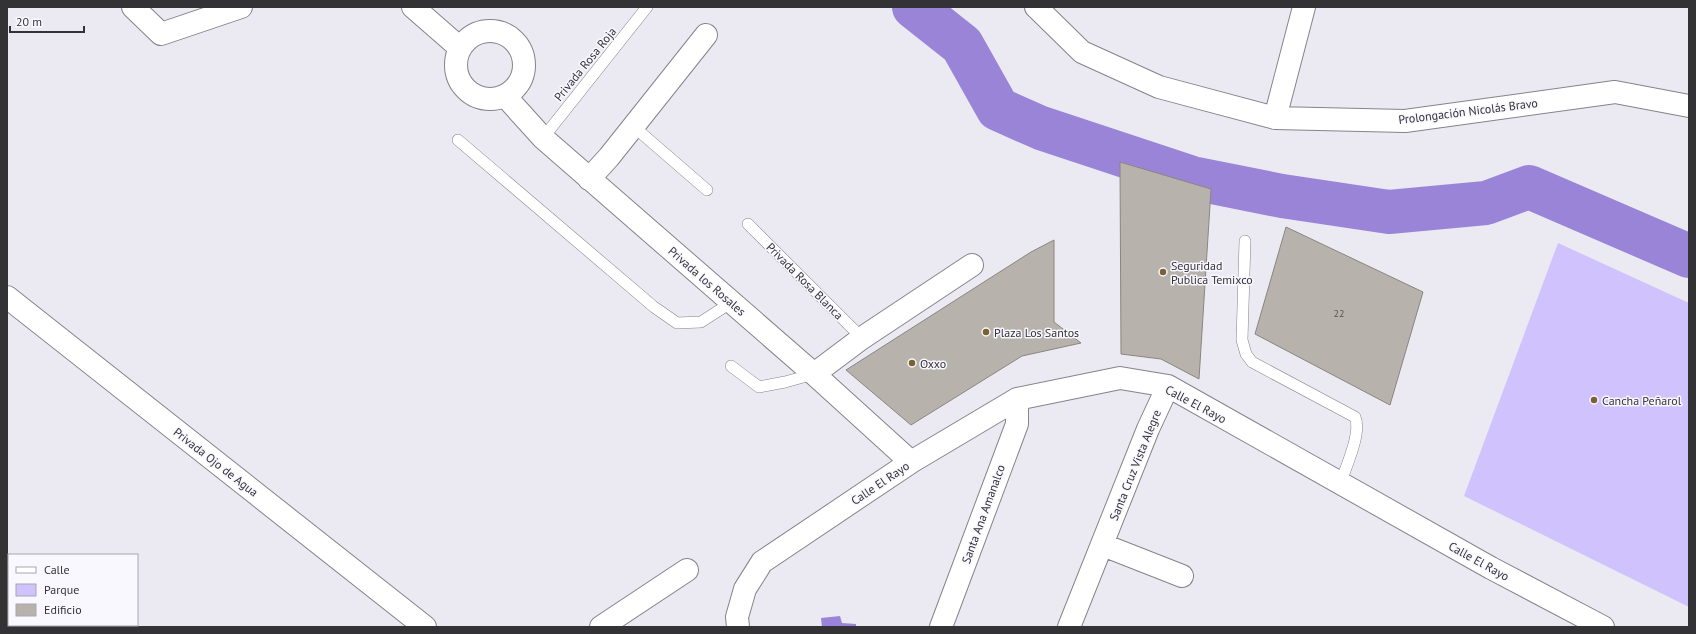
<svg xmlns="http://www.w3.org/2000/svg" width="1696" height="634" viewBox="0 0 1696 634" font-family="'PT Sans',sans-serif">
  <rect width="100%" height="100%" fill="#ebeaf2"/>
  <!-- green -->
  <path fill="#d0c2fd" d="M1558,243L1689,303V607L1464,496Z"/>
  <!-- water -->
  <path fill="#9a84d8" d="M840,616L842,623L856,624V627H822L821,618Z"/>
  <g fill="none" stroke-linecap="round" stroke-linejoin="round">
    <!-- river -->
    <path stroke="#9a84d8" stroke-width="44" d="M914,7L962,45L998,109L1041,128L1192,178L1282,196L1389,212L1486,203L1529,187L1689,256"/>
  </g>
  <!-- building -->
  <path fill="#b7b2ac" stroke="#8a867f" d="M1120,162L1211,189L1199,379L1161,359L1121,354Z
    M1286,227L1423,292L1390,405L1255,334Z
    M1054,240V322L1081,343L1022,356L911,425L846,370L1031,252Z"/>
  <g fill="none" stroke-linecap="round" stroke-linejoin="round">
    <defs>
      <path id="service" d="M633,126L707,190
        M543,138L647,7
        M458,140L654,307L677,323L701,322L732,302
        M748,224L862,338
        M1245,241L1242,340L1246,354L1252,362L1355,417C1362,432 1346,467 1340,484
        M731,366L759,387L785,382L814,374"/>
      <path id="minor" d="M133,7L161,34L241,7
        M413,7L460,48
        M1036,7L1082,52L1159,87L1275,118L1405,121L1615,92L1689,106
        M456 65a34 34 0 1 1 68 0a34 34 0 1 1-68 0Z
        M506,97L543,138L814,374L911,462
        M1275,118L1304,7
        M589,179L609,157L706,35
        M7,297L425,627
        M814,374L862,338L972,265
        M1103,545L1182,576
        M601,627L687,570
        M738,627L737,617L745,589L762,562L911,462L1017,399L1120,378L1168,386L1491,568L1603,627
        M941,627L1017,424V399
        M1069,627L1148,429L1168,386"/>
    </defs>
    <!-- service casing -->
    <use href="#service" stroke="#85838b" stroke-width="12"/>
    <!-- minor casing -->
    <use href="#minor" stroke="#85838b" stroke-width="24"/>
    <!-- service -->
    <use href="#service" stroke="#fff" stroke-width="11"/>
    <!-- minor -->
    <use href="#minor" stroke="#fff" stroke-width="22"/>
  </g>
  <!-- markers -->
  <g fill="#7b6032" stroke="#f9f7ff" stroke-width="1.5">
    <circle cx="1163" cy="272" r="4"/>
    <circle cx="986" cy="332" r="4"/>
    <circle cx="912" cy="363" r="4"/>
    <circle cx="1594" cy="400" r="4"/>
  </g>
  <g text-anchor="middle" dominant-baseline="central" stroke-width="3" stroke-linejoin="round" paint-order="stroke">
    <!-- number labels -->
    <g font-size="10" fill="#545253">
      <text x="1339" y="313">22</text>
    </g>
    <!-- street labels -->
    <g font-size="12" fill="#333235" stroke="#f9f7ff">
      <text transform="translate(585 64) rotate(-51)">Privada Rosa Roja</text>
      <text transform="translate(1468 111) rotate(-7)">Prolongación Nicolás Bravo</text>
      <text transform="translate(707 281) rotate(41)">Privada los Rosales</text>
      <text transform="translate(805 281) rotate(45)">Privada Rosa Blanca</text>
      <text transform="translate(1196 404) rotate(28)">Calle El Rayo</text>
      <text transform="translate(216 462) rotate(38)">Privada Ojo de Agua</text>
      <text transform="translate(1135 465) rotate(-68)">Santa Cruz Vista Alegre</text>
      <text transform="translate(880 483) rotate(-34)">Calle El Rayo</text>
      <text transform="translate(983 514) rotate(-70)">Santa Ana Amanalco</text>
      <text transform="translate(1479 561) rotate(29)">Calle El Rayo</text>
    </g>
    <!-- poi labels -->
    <g font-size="12" fill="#333235" stroke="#f9f7ff" text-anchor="start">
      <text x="1171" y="265">Seguridad<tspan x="1171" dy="14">Publica Temixco</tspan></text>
      <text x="994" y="332">Plaza Los Santos</text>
      <text x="920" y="363">Oxxo</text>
      <text x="1602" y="400">Cancha Peñarol</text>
    </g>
  </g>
  <!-- border -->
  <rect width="1696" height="634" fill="none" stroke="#333235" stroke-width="16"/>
  <!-- legend -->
  <rect x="8" y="554" width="130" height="72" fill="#f9f7ff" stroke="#aaa8ae"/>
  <rect x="16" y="567" width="20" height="6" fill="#ffffff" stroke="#aaa8ae"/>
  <text x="44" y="574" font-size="12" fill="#333235">Calle</text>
  <rect x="16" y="584" width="20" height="12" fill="#d0c2fd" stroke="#aaa8ae"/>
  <text x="44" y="594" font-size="12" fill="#333235">Parque</text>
  <rect x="16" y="604" width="20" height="12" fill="#b7b2ac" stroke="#aaa8ae"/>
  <text x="44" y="614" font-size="12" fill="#333235">Edificio</text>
  <!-- scale -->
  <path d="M10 26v6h74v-6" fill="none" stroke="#333235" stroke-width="2"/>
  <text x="16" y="26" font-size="12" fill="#333235" stroke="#f9f7ff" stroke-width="3" paint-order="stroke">20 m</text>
</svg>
